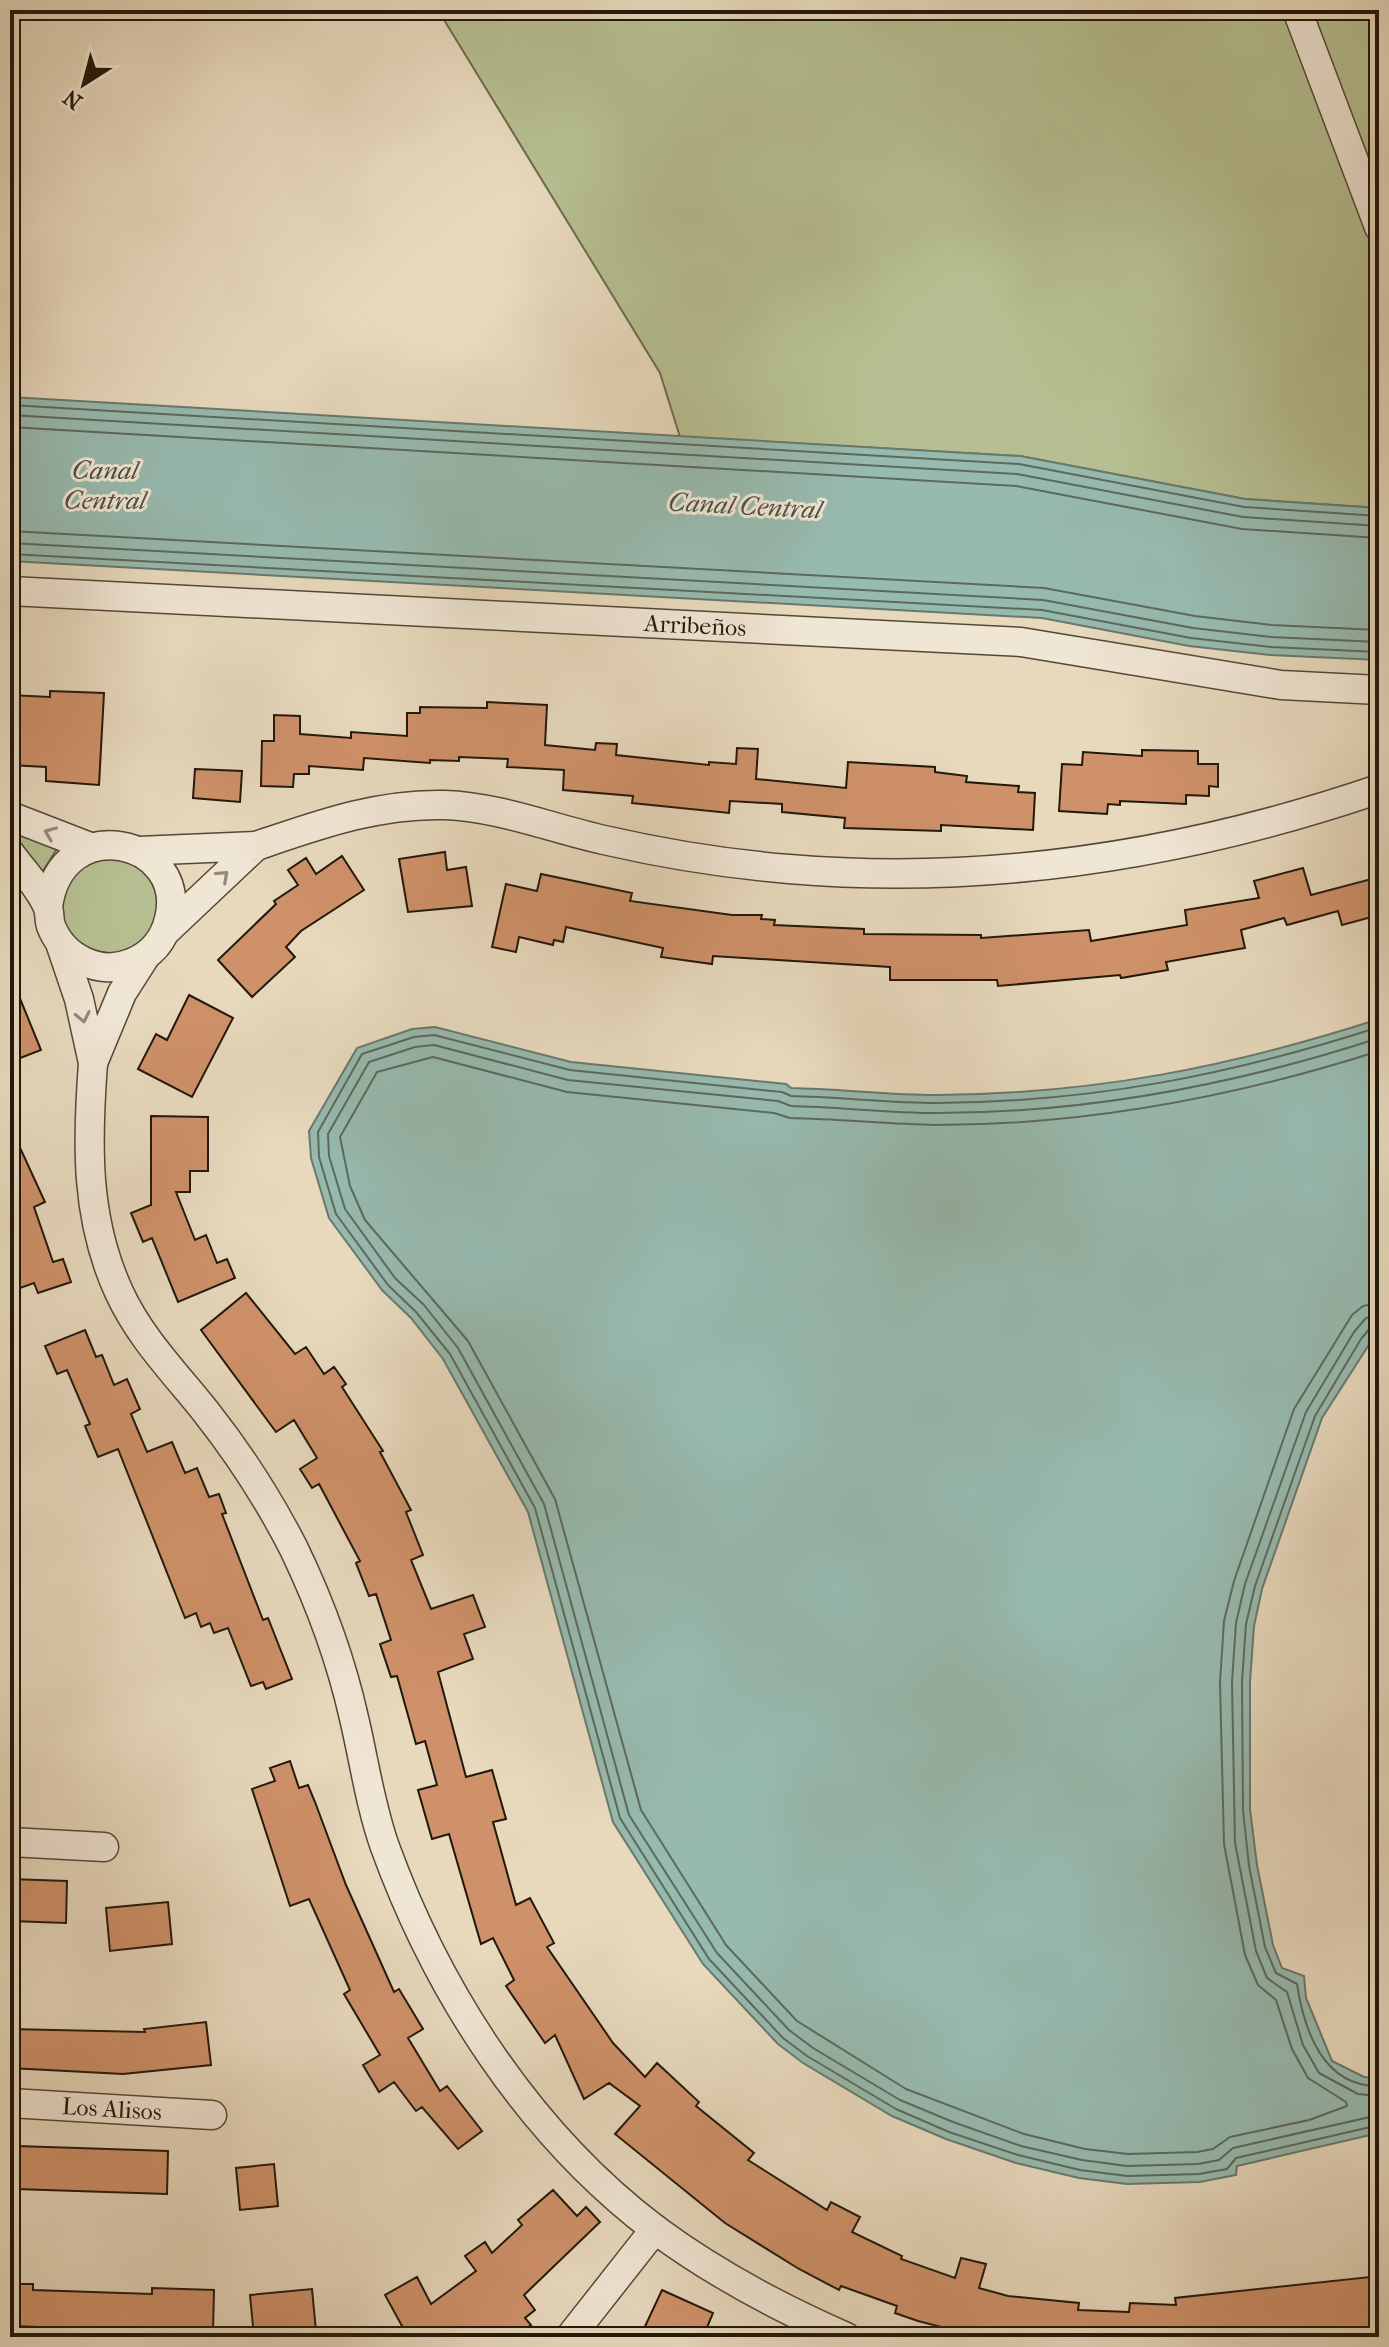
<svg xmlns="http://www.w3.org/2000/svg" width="1389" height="2347" viewBox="0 0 1389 2347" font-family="'IM FELL French Canon',serif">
  <rect width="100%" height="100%" fill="#e8d9bd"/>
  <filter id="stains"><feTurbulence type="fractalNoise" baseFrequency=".0025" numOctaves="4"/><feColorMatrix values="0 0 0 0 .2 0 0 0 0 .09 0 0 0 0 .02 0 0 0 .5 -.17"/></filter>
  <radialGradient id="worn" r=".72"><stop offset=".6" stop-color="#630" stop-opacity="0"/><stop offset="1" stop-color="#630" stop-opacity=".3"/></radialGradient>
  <!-- green -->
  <path fill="#b6bf91" stroke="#6c6c4e" stroke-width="2" d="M438,10H1379V508L1245,499L1020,456L680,437L660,373Z
    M10,830L58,847L41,874Z
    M94,851L154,872L159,919C153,927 147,937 140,944C118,963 77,951 64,926C60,917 60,901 59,890Z"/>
  <!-- water -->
  <path fill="#97baaf" stroke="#68796d" stroke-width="2" d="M10,397L1020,456L1245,499L1379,508V660L1270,655L1189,646L1042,618L10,561Z
    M1379,1019V1329L1322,1418L1262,1589L1254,1626L1250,1682V1809L1257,1865L1273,1945L1282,1968L1304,1976L1306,1998L1332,2061L1364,2077L1379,2078V2133L1237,2166L1236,2175L1200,2182L1127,2184L1079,2178L1016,2163L946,2139L892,2116L803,2063L778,2044L703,1964L613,1822L528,1512L443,1359L411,1318L382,1290L329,1218L311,1158L309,1131L357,1048L412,1029L435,1027L571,1062L786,1084L791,1088C840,1089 889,1095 937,1095C1095,1094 1230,1067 1379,1019Z"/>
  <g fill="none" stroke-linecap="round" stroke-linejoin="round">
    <!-- shore -->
    <path stroke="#5c695d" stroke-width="2" d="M10,405L1019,464L1244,507L1379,516
      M10,415L1017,474L1243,517L1379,526
      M10,427L1016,486L1242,529L1379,538
      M10,531L1044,588L1195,616L1272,625L1379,630
      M10,543L1043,600L1193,628L1271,637L1379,642
      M10,554L1042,610L1191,638L1271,647L1379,652
      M1379,1027C1231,1075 1093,1102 937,1103C889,1103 840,1097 791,1096L782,1092L570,1070L434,1035L414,1037L362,1054L318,1132L319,1157L336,1214L388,1285L416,1312L450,1354L535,1508L620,1818L709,1959L783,2038L807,2056L896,2109L949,2132L1018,2155L1080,2170L1127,2176L1199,2174L1227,2169L1236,2158L1379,2125
      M1379,1038C1235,1085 1089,1113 937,1113C888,1113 839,1107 791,1106L778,1101L568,1080L434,1045L415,1047L369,1062L328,1134L329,1156L345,1209L395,1278L424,1305L458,1348L544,1504L629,1815L717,1953L789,2030L813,2048L900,2100L953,2122L1021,2146L1082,2160L1127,2166L1198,2164L1219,2160L1233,2148L1379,2115
      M1379,1051C1235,1097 1088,1125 936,1125C888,1124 839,1119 790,1118L774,1113L567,1092L433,1057L377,1072L340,1137L350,1186L365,1220L468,1341L555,1499L641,1810L726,1945L797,2021L906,2089L1024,2134L1085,2149L1128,2154L1197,2152L1213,2149L1230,2137L1309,2120L1347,2106L1346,2102L1308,2078L1292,2049L1276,2000L1258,1985L1245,1955L1224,1844L1220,1682L1224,1621L1234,1581L1294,1409L1352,1315L1363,1306L1379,1303
      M1379,1315L1366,1318L1354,1332L1306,1412L1245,1584L1236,1623L1232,1682L1235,1843L1256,1951L1267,1978L1287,1992L1303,2045L1319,2073L1358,2094L1379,2096
      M1379,1325L1371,1327L1361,1339L1315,1416L1255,1586L1246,1624L1242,1682L1243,1810L1249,1866L1265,1947L1276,1973L1297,1984C1304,2030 1323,2087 1379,2086"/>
  </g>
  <!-- building -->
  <path fill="#cf916a" stroke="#21180b" stroke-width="2" d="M50,691L104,693L99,785L46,781V767L10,765V695L50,697Z
    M487,702L547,705L545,745L595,750L596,743L617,744L616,755L709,765V762L736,764L737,748L758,749L756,779L846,788L848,762L935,767V772L967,776L966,782L1019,786L1018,792L1035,793L1033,830L941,825V831L844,828L845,818L782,812V804L730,801L729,813L632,803L633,796L563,790L564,770L507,767L508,759L459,757V761L430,760V763L364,758L363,770L309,766V774H294L293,787L261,786L262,741H274V715L300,716V734L351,738V732L407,736V713H420V707L487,708Z
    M1142,750L1198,751V764H1218V787L1209,786V796L1186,795V804L1120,801V805L1108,804L1107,814L1059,811L1062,764L1082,765L1083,752L1142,756Z
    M195,769L242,771L240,802L193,798Z
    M445,852L447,870L466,867L472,906L408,912L399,859Z
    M342,856L364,890L301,931L286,947L295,957L252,997L218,960L276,904L274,901L298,885L288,870L306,858L316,874Z
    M1303,868L1311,895L1379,877V915L1342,925L1338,911L1287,925L1284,918L1241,930L1245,948L1166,962L1168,970L1121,978L1120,975L998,986L997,980H890V967L713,956L712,964L661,957L663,948L566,927L563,942L554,940L553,945L519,937L516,952L492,947L506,884L537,891L541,874L632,893L630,901L732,915H762L761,919L775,920L774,925L864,929V934L981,935V938L1089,930L1091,941L1187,925L1185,910L1259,898L1254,881Z
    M10,974L41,1050L10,1062Z
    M189,995L233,1018L192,1097L138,1069L156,1034L167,1040Z
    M151,1116L208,1117V1171H190V1192H176L195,1240L206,1235L217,1263L227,1259L235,1278L178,1302L152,1238L143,1242L131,1213L151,1205Z
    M10,1126L45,1202L34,1207L53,1262L63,1259L71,1282L38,1293L34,1283L20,1288L10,1261Z
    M246,1293L295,1354L306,1347L324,1374L334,1367L346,1384L342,1387L383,1451L380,1452L411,1510L406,1512L423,1555L411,1560L431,1609L473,1595L485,1627L464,1634L473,1659L438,1672L466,1777L492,1770L506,1819L493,1822L516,1905L530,1898L554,1943L547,1947L613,2043L645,2077L657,2063L699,2102L696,2106L754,2153L748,2160L827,2210L831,2202L860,2217L852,2232L902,2256L901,2259L955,2278L961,2258L986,2264L979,2288L1008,2296L1079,2303L1078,2310L1129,2312L1130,2303L1176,2305L1175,2298L1379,2276V2333L1339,2337H980L918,2321L895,2313L897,2306L841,2286L839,2290L799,2269L725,2223L615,2134L640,2106L609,2083L584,2099L555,2035L545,2043L506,1986L514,1980L493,1938L481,1944L449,1834L432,1839L418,1790L437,1785L425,1741L416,1744L397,1676L391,1677L380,1644L391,1640L376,1594L369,1596L356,1563L360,1561L319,1484L312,1488L300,1469L317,1458L294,1420L276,1432L201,1330Z
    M85,1330L96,1357L102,1355L114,1385L127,1379L140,1409L131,1414L147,1452L172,1442L185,1473L197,1468L209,1497L219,1494L226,1513L222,1514L263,1620L268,1618L292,1679L266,1689L263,1682L251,1686L228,1628L214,1633L210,1623L201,1627L196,1613L185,1618L118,1449L98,1457L85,1426L90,1424L67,1370L57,1374L45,1346Z
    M290,1761L299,1788L308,1785L315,1802L346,1885L394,1992L399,1989L423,2029L408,2038L440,2091L447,2086L482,2131L458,2149L422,2107L416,2111L394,2082L379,2092L363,2065L380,2055L344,1994L350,1990L309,1899L290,1906L252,1789L275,1781L270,1768Z
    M10,1879L67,1881L66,1923L10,1921Z
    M168,1902L172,1944L110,1951L106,1908Z
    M206,2022L211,2065L123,2074L10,2068V2029L145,2032L144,2029Z
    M17,2146L168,2151L167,2194L16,2189Z
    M274,2164L278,2206L240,2210L236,2168Z
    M553,2190L577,2216L586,2207L600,2222L524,2295L535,2310L525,2318L531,2325L514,2337H408L385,2295L417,2277L431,2304L476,2271L465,2256L485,2242L492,2253L522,2225L518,2220Z
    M10,2284H33V2290L152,2294V2288L214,2290L213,2332L129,2330V2335L67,2333V2328L10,2326Z
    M312,2289L316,2331L254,2337L250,2295Z
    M662,2290L713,2313L703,2337H640Z"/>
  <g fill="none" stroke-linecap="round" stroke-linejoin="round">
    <defs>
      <g id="street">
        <path d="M1297,10L1379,227"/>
        <path id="s1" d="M10,591L1021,642L1281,685L1379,690"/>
        <path d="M10,816L90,847"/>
        <path d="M256,846C318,825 378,803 445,805C499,807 551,828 604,840C665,854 728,864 789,869C991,886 1188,854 1379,789"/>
        <path d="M138,851L256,846L167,930"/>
        <path d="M10,853C22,870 41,889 48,908C50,914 49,921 51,926C63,958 100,976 131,963C152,955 164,940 169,919C189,839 61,809 48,907"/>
        <path d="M60,943L79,999L93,1063L122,993L145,957"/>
        <path d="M93,1063C87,1143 85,1218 119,1292C140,1338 175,1373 206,1412C240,1455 269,1500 294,1549C320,1603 341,1660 354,1718C364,1760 370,1805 385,1847C438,1993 530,2135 656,2230C714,2273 780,2308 846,2337"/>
        <path d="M10,1842L104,1847"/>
        <path id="s2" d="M10,2103L212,2115"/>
        <path d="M570,2337L655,2229"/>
      </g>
    </defs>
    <!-- street casing -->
    <use href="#street" stroke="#534838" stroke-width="31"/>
    <!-- street -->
    <use href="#street" stroke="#f0e6d4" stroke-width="28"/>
  </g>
  <!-- one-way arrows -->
  <defs><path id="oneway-chevron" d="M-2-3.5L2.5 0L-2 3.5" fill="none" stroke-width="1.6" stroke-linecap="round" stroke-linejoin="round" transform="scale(2)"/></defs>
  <g stroke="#93897a">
    <use href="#oneway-chevron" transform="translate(50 833) rotate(-158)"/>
    <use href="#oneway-chevron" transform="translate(223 876) rotate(-42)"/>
    <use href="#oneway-chevron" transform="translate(83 1017) rotate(78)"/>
  </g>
  <g text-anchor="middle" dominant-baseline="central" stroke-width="6" stroke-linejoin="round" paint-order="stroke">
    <!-- street labels -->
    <g font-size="24" fill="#21180b" stroke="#f0e6d4">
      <text stroke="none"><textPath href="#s1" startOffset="686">Arribeños</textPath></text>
      <text stroke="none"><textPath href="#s2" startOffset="102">Los Alisos</textPath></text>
    </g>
    <!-- water labels -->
    <g font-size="26" font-style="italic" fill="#4a5144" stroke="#f0e6d4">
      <text x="105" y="470">Canal<tspan x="105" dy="30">Central</tspan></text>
      <text transform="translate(745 506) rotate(3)">Canal Central</text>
    </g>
  </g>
  <!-- margin -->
  <rect width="1389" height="2347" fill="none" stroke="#e8d9bd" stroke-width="40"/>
  <rect x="12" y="12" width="1365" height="2323" fill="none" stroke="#21180b" stroke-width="4"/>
  <rect x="20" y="20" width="1349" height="2307" fill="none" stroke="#21180b" stroke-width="2"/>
  <!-- north arrow -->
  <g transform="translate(84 84) rotate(216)" stroke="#f0e6d4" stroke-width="6" paint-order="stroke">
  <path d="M0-6L14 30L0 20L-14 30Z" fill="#21180b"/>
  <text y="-12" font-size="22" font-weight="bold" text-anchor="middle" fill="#21180b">N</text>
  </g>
  <rect width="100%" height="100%" filter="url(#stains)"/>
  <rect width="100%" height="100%" fill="url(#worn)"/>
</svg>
